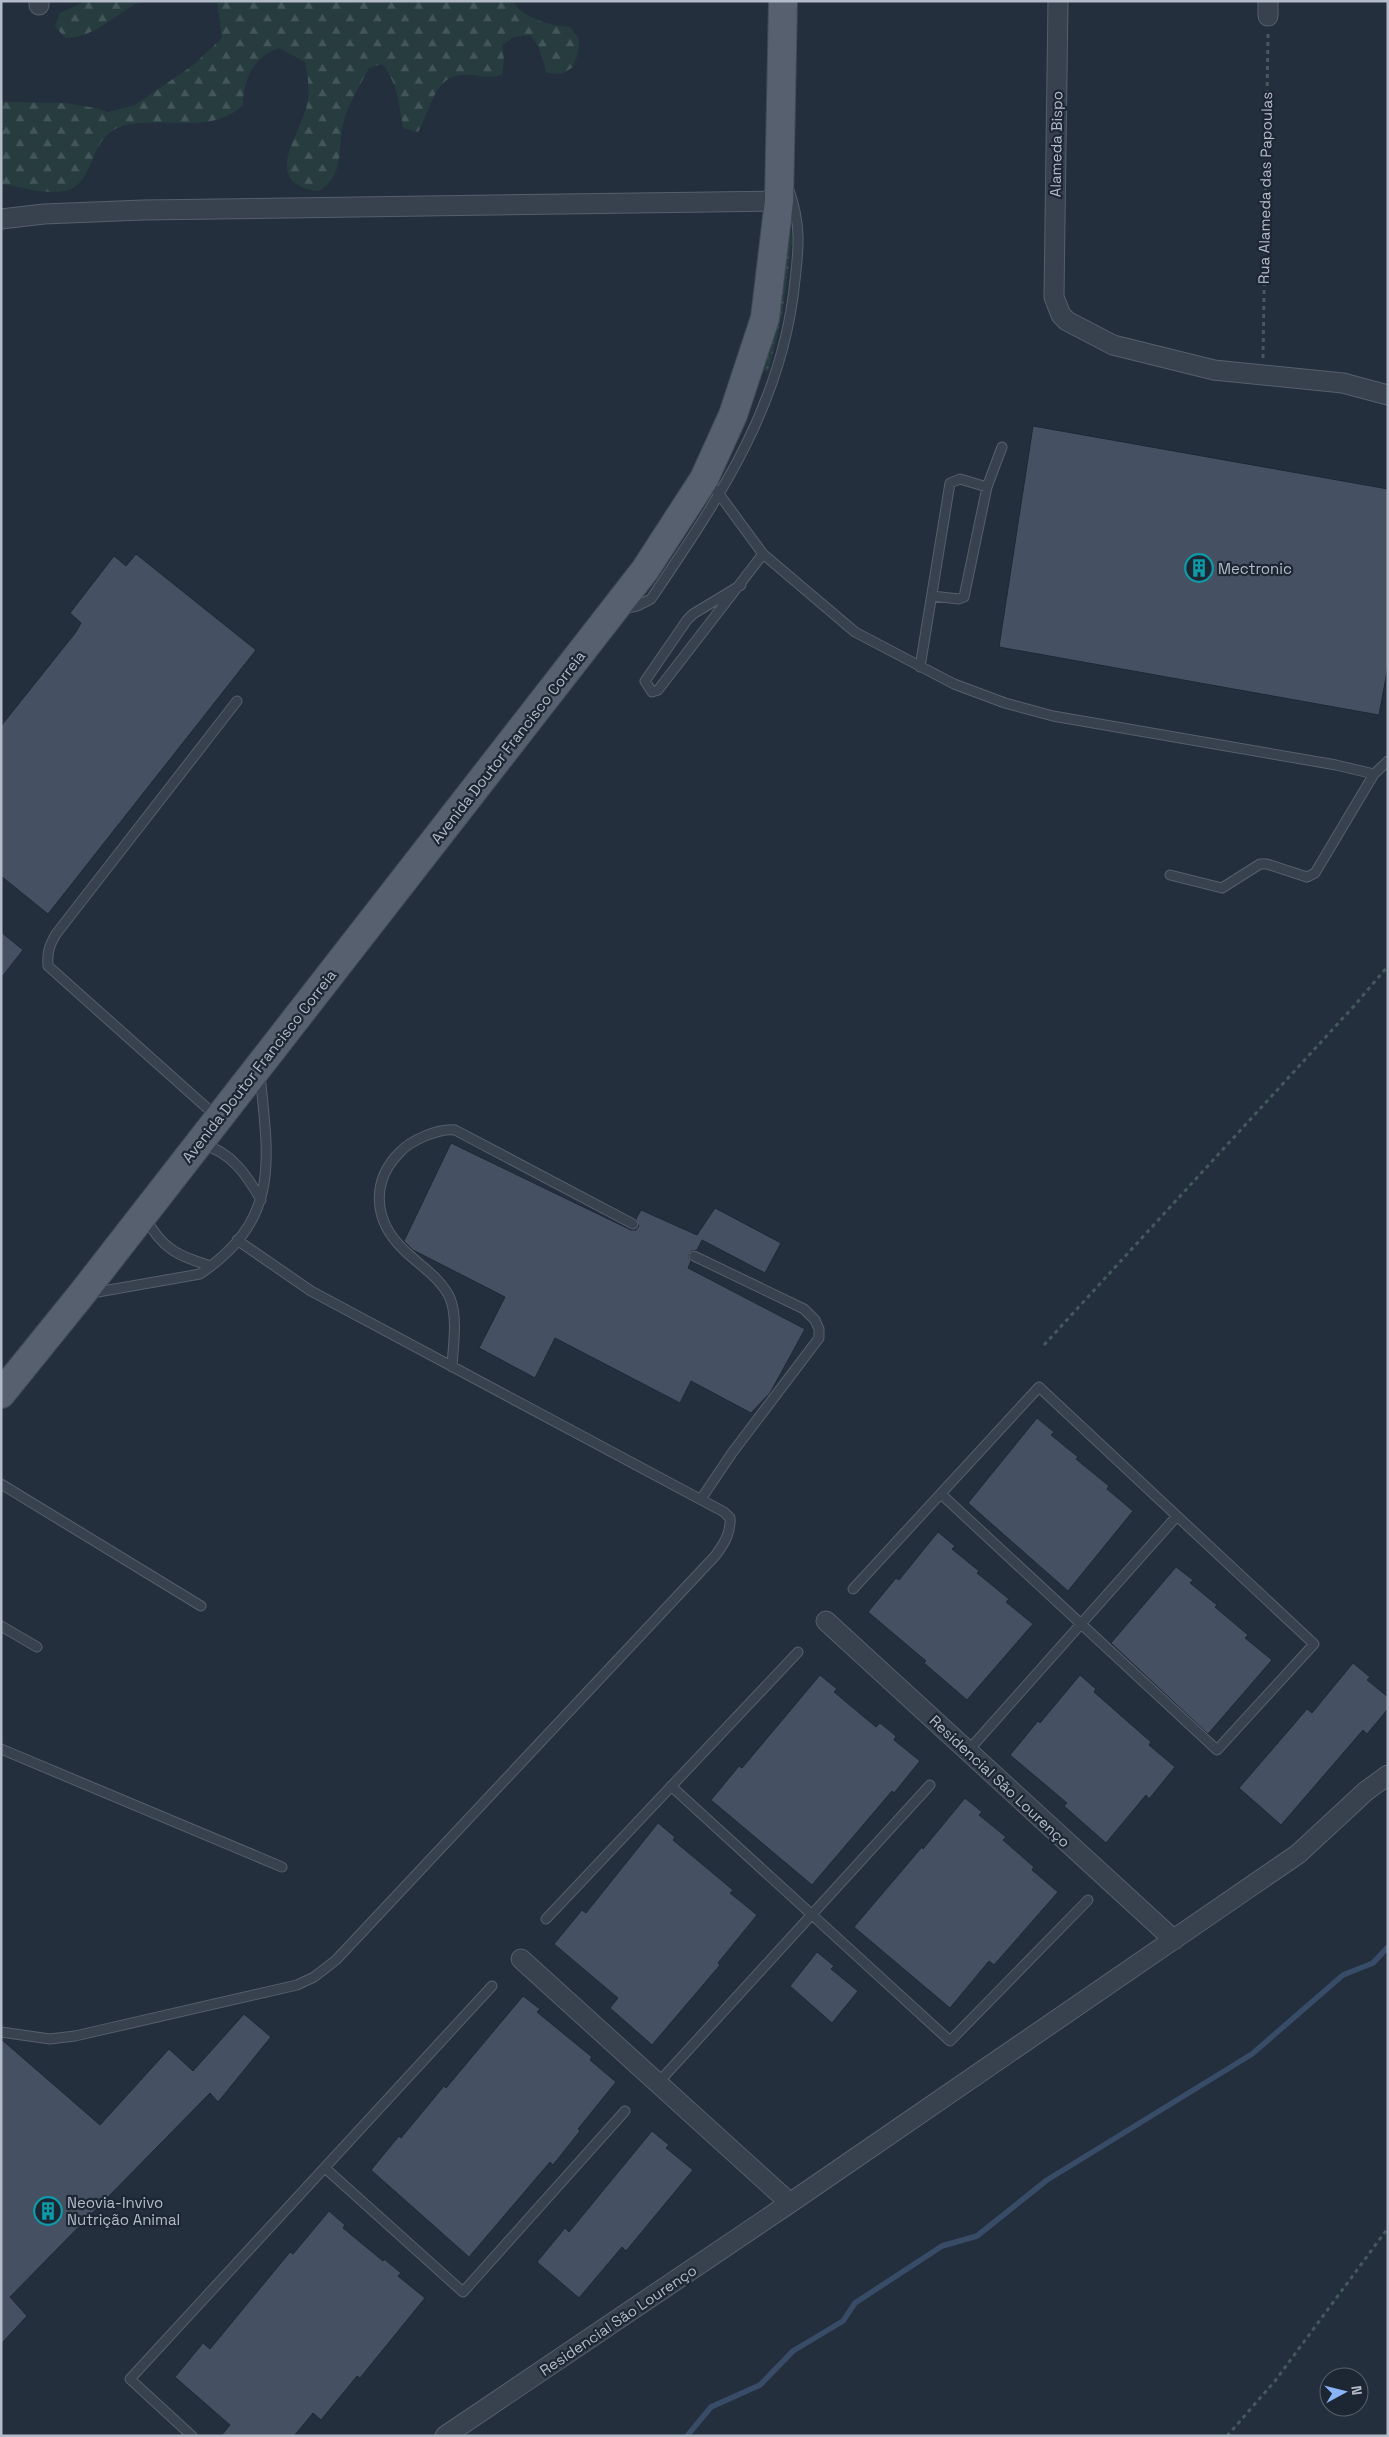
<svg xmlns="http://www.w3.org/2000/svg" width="1389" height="2437" viewBox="0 0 1389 2437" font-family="'Space Grotesk',sans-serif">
  <defs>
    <pattern id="grass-dots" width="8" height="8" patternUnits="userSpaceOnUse" patternTransform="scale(1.25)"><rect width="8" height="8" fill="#263c3f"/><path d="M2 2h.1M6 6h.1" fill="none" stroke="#435659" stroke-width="1.8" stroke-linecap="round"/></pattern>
    <pattern id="forest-firs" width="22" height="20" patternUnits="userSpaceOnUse" patternTransform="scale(1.25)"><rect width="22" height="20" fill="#263c3f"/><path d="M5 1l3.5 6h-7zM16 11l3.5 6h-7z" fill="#435659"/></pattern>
  </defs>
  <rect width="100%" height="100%" fill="#242f3e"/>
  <!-- grass -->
  <path fill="url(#grass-dots)" d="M789,232L793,234L782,316L768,372L764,370L777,318Z"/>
  <!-- forest -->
  <path fill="url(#forest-firs)" d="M86,1H142C115,13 96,38 65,38L55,26L60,13Z
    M217,1H513C521,18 552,26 570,27L579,39L578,53L573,67L562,74L547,73L538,46L530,35L514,37L502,45L504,60L502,75C484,80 475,73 460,75C433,78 430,113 418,132L403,128C399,104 398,83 382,64L369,68C360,85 347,106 343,125C337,152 345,174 319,191C260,184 299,137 307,105C310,92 308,75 305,62L279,48C254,56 243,79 243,105C211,136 162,115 123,126C87,136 97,184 65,191C46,195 21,187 1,184V102L66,103L95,108L108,112L135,105L192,66L222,38Z"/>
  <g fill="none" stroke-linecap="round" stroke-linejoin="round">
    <!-- stream -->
    <path stroke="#394c67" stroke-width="5.5" d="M687,2436L711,2407L760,2385L793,2351L843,2321L855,2303L942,2246L977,2236L1047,2180L1252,2054L1343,1975L1373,1963L1388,1947"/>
  </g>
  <!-- building -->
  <path fill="#455162" stroke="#1f2835" d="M1033,426L1388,489V666L1379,715L999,647Z
    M136,554L256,650L48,914L1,876V726L76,632L81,623L70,613L114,556L126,566Z
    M1,932L23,950L1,978Z
    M451,1143L631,1230H636L639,1226L636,1219L641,1210L697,1235L715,1208L781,1243L765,1273L702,1240L697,1250L691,1251L688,1256L691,1261L688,1268L805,1329L770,1393L751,1413L691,1381L680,1403L555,1338L535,1378L479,1348L505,1297L413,1250L404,1241Z
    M1037,1418L1054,1432L1051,1435L1078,1457L1076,1459L1109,1486L1107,1489L1133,1511L1068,1591L968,1503Z
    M938,1532L955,1546L952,1549L979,1571L977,1573L1009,1599L1006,1602L1033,1624L967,1700L924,1663L926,1661L868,1612L896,1578L899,1580Z
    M1176,1567L1193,1580L1190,1583L1217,1605L1215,1607L1248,1635L1245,1638L1272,1660L1208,1734L1111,1643Z
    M1353,1663L1370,1677L1367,1680L1388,1697V1709L1367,1734L1363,1730L1281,1825L1239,1788L1307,1709L1312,1713Z
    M820,1675L837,1689L834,1692L876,1727L880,1723L896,1736L894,1740L920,1761L894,1793L892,1791L812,1885L711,1800L739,1766L742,1768Z
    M1080,1675L1096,1689L1094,1692L1151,1742L1149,1745L1175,1767L1149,1799L1146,1795L1106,1843L1064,1806L1067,1803L1010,1755L1038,1721L1040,1723Z
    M965,1798L982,1812L979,1815L1006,1837L1003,1840L1034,1867L1032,1870L1058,1892L994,1965L989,1961L950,2008L854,1927L922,1847L923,1849Z
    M658,1823L675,1837L673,1840L733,1890L730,1893L757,1915L718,1963L720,1965L652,2045L610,2008L618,1998L554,1944L582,1910L586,1913Z
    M817,1952L834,1966L831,1969L858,1991L832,2023L790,1986Z
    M523,1996L540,2009L537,2012L592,2057L590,2060L616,2082L578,2129L580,2131L553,2165L550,2162L469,2257L371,2170L399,2136L401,2138L444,2086L446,2088Z
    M244,2014L271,2037L218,2102L210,2093L10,2297L27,2316L1,2344V2039L100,2125L169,2049L193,2071Z
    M652,2131L669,2145L666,2148L693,2170L626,2251L622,2247L579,2298L537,2262L565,2228L569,2232Z
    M329,2211L345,2225L343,2228L383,2261L384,2259L401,2273L398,2276L425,2298L360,2378L357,2376L321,2420L313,2413L294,2436H221L230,2425L175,2377L203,2343L210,2349L290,2252L293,2254Z"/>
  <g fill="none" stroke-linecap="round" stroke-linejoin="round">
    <defs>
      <path id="service" d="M706,481L719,494L763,554L855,632L954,684L1005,703L1053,716L1336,765L1374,774L1388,761
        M741,585L693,614L687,620L645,681L652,692L658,690L763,554
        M932,596L959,599L964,597L987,487L1002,447
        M622,609L637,606L651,599C719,498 783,405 795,280C799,246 801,224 789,190
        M920,667L950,483L960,479L987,487
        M1170,875L1222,888L1260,864H1267L1307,877L1315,873L1374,774
        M216,1116L48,966C47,953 49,946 56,934L237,701
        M203,1145C231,1151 248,1177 261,1200
        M145,1217C162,1249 178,1256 211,1266
        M694,1256L804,1309L815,1320L819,1329V1338L732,1453L701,1499
        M92,1293L200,1274C282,1218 268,1159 260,1074
        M452,1367C453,1346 458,1318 450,1298C440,1277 419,1265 403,1249C374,1221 370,1182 400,1152C411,1140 439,1128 455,1130L633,1224
        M1,1484L201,1606
        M853,1589L1039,1387L1314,1644L1217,1750L941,1494
        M1,1626L37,1647
        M1,1749L282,1867
        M968,1751L1177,1516
        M671,1786L950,2041L1088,1900
        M546,1919L798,1652
        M1,2032L50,2039L75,2036L297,1985L314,1977L336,1960L715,1556C724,1544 731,1533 730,1518L724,1512L311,1291L237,1240
        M658,2083L930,1785
        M325,2168L463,2292L625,2111
        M192,2436L130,2379L492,1986"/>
      <path id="minor" d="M39,1V5
        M1058,1L1054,297L1061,315L1067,321L1113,345L1214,370L1343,383L1388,395
        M1268,16V1
        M1,219L44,214L143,210L779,201
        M826,1621L1174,1940
        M521,1959L790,2203
        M445,2436L790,2203L1298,1854L1366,1791L1388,1775"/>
      <path id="primary" d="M1,1394L81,1295L645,570L704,479L733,415L765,318L779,201L783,1"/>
    </defs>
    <!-- service casing -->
    <use href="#service" stroke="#565f6c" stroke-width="11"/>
    <!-- minor casing -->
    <use href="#minor" stroke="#565f6c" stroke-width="21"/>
    <!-- primary casing -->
    <use href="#primary" stroke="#414a57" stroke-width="30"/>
    <!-- path -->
    <path stroke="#44595c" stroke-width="3" stroke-dasharray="4 4" stroke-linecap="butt" d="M1263,358L1268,34
      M1044,1345L1354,1006L1388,966
      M1227,2436L1275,2381L1388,2228"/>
    <!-- service -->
    <use href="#service" stroke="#38414e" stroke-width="9"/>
    <!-- minor -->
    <use href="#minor" stroke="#38414e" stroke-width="19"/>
    <!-- primary -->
    <use href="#primary" stroke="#56606e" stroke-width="28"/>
  </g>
  <!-- icons -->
  <defs>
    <symbol id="building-ring" viewBox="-11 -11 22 22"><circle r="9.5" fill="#1d2633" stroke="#0f9aa8" stroke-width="1.5"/><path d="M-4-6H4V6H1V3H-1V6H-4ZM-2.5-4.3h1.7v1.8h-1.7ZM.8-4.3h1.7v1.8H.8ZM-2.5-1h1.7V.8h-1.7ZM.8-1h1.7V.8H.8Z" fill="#0f9aa8"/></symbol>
  </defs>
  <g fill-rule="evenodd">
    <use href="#building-ring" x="1183" y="552" width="32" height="32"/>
    <use href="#building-ring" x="32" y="2195" width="32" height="32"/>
  </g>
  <g text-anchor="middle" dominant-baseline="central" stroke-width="4.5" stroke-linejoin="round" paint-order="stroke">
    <!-- street labels -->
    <g font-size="15" fill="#b4bcc9" stroke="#1d2633">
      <text transform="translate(1056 144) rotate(-89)">Alameda Bispo</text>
      <text transform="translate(1265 188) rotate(-89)">Rua Alameda das Papoulas</text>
      <text transform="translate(508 747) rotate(-52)">Avenida Doutor Francisco Correia</text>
      <text transform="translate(259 1066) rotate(-52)">Avenida Doutor Francisco Correia</text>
      <text transform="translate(1000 1781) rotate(43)">Residencial São Lourenço</text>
      <text transform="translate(618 2320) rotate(-34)">Residencial São Lourenço</text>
    </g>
    <!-- poi labels -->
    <g font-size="15" fill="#b4bcc9" stroke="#1d2633" text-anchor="start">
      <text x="1218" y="568">Mectronic</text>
      <text x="67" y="2202">Neovia-Invivo<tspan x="67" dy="17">Nutrição Animal</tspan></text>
    </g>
  </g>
  <!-- border -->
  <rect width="1389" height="2437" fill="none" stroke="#b4bcc9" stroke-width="5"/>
  <!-- north arrow -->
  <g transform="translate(1344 2392) rotate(83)"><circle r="24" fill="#1d2633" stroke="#59626f"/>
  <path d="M0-4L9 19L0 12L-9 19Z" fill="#8ab4f8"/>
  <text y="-8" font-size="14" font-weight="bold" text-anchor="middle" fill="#b4bcc9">N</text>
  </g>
</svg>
